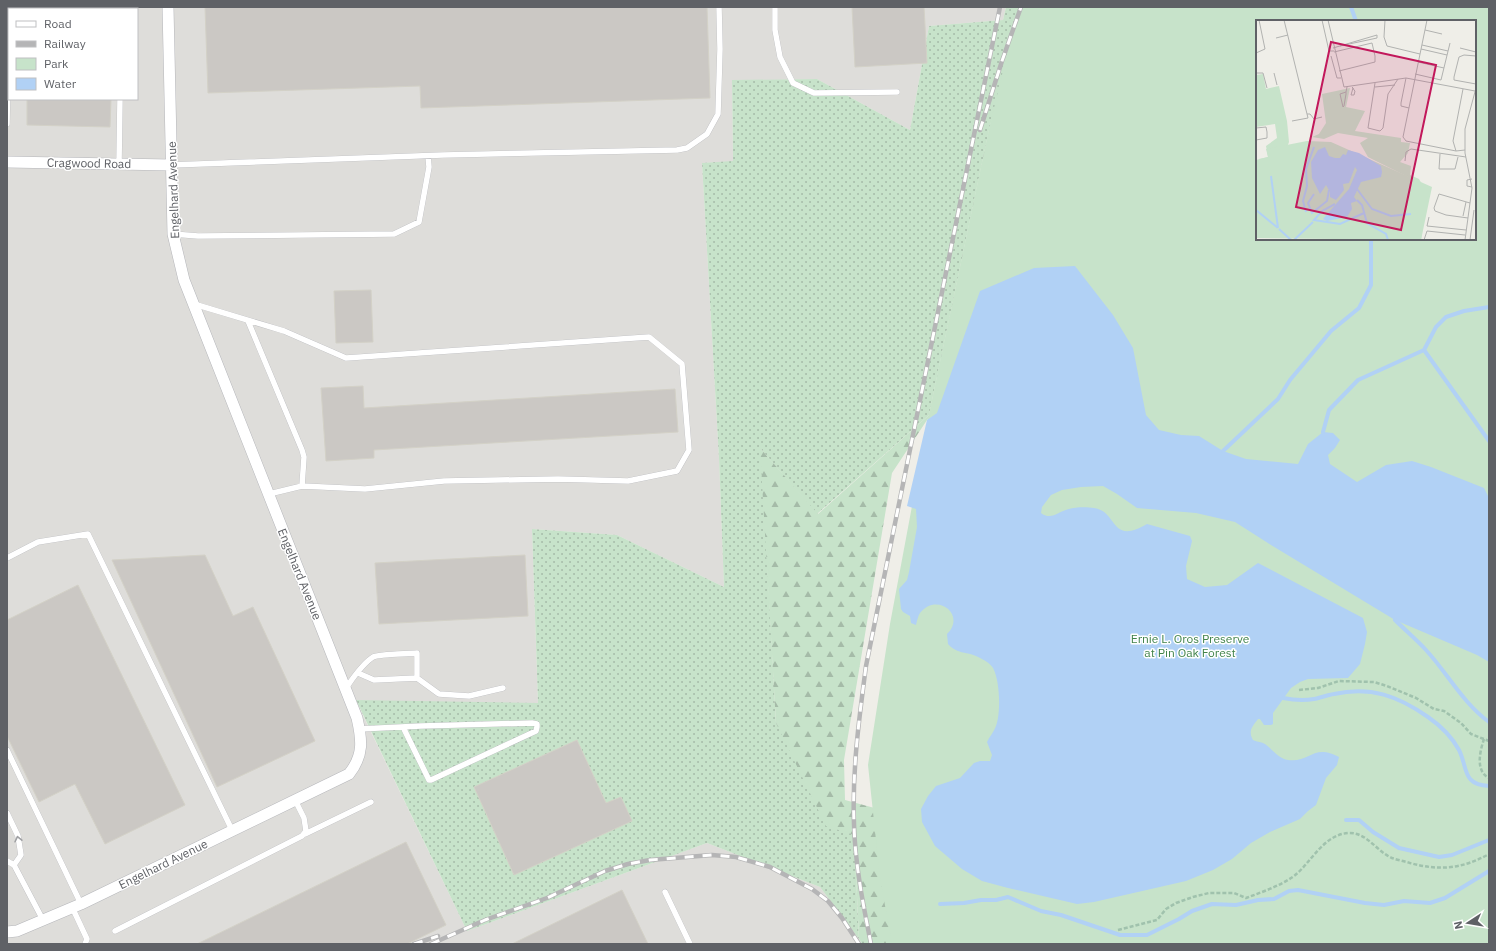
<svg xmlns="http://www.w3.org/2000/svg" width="1496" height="951" viewBox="0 0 1496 951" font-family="'IBM Plex Sans',sans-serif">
  <defs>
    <pattern id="grass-dots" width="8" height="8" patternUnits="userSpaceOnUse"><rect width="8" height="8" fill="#c7e3ca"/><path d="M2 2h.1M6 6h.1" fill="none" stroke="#a5bba8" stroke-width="1.8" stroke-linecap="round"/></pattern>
    <pattern id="forest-firs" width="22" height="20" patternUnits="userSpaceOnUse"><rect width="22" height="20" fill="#c7e3ca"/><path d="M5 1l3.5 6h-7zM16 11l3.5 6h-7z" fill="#a5bba8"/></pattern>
  </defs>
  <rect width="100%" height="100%" fill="#efeee8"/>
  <!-- industrial -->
  <path fill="#deddda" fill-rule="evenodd" d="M7,7H1006L1003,20L929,26L910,130L817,79L732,81L733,162L702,163L719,458L724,587L617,535L532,529L538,704L356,701L467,931L707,843L820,887L859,939L862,944H7ZM9,9H137V99H9Z"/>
  <!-- grass -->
  <path fill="url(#grass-dots)" d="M1006,7H1033L990,125L929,415L817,514L761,449L776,723L854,835L859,939L820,887L707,843L467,931L356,700L538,703L532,529L617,535L724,587L719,458L702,163L733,161L732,80L817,79L910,130L929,26L1003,20Z"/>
  <!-- forest -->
  <path fill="url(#forest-firs)" d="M1033,7H1489L1475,239V21H1257L937,413L927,420L892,473L844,760L845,800L882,810L1276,944H862L859,939L854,835L826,826L776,723L760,448L818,514L929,415L990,125Z"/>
  <!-- park -->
  <path fill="#c7e3ca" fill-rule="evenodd" d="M1018,7H1489V944H892L880,878L868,765L890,624L929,415L990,125ZM1257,21H1475V239H1257Z"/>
  <!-- water -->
  <path fill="#b1d1f5" d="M1075,266L1113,315L1133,348L1146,415L1159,430L1181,435L1199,436L1223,451L1246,459L1298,464L1308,444L1323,432L1333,433L1340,440L1335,448L1328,455L1330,464L1357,482L1386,465L1412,461L1431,467L1484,488L1489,498V662L1477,655L1395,620L1271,545L1235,522L1196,513L1137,508L1117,494L1103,486L1081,487L1062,490L1051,495L1042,507L1041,513C1051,521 1059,511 1069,509C1075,507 1087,507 1094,508C1118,511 1110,546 1147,524L1190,536L1192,541L1186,566L1187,579L1205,587L1227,585L1258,563L1363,618L1367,632L1365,644L1360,664L1348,678L1308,679L1300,682L1291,688L1273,713V724L1271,725H1264L1260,719H1258C1252,727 1248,731 1253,740C1257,742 1262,742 1265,744C1272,749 1279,759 1288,760C1310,763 1313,743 1339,757L1337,765L1326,778L1316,805L1308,811L1300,819L1270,832L1251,843L1232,859L1213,870L1186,881L1094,902L1077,904L1008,888L982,881L962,869L935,846L922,822L921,809L928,796L936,786L960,778L974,763L980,761H990L992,755L987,742C989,737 994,732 996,726C1001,712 1000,681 993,668C989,662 984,660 978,657C967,651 958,655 948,644L947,634C967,614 936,592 920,613C918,616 917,621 916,625L911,623L910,616L903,612L901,609L899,589L907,580L909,572L917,527L916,509L907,506L927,420L937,413L980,291L1034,268Z"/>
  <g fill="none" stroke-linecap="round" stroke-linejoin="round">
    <!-- stream -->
    <path stroke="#b1d1f5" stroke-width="4" d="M1351,7L1356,21
      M1424,350L1489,441
      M1323,432L1329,410L1358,380L1424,350L1436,327L1446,317L1464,311L1489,307
      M1223,451L1278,399L1290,380L1331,331L1359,308L1371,285V239
      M1395,620C1405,630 1417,640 1426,650C1448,674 1463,703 1489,722
      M1283,698C1293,700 1303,701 1314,699C1320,698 1327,695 1334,694C1371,686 1398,696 1428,717C1441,726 1452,737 1459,750C1468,768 1462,785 1489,786
      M1346,820H1359L1373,832L1399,848L1439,857L1452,855L1489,840
      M940,904L964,903L981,900H996L1008,897L1041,911L1061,915L1120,935H1147L1179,919L1192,911L1212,904L1236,905L1258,900L1274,899L1289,891L1298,890L1365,903L1384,905L1404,901L1430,903L1445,898L1489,871"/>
  </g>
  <!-- building -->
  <path fill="#cbc8c4" stroke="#d3d1c7" d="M205,7H707L710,98L421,108L420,86L208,93Z
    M852,7H924L927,63L855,67Z
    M27,99H111L110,127L27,125Z
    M371,290L373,342L336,343L334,291Z
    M363,386L364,408L675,389L678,432L374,450V458L326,461L321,388Z
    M205,555L233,616L253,607L315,741L217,787L112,560Z
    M525,555L528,616L379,624L375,563Z
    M78,585L185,805L105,844L75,784L39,802L7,736V620Z
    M577,740L606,803L621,797L632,821L514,875L474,787Z
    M406,842L446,925L407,944H197Z
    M622,890L648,944H512Z"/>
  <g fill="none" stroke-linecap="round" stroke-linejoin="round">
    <defs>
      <path id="service" d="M775,7V30L780,57L793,83L814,93L897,92
        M9,9V7
        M121,9V7
        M7,124L9,19
        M119,163L120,99
        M171,165L443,155L677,150L687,148L707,134L718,114L720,49L719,7
        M173,234L198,236L394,234L419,222L429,167L428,156
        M194,304L284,331L346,358L649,337L682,364L689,450L677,471L628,481L558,479L444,481L365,489L302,486L269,494
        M248,321L302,450L304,457L302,486
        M7,558L38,542L88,534L232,830
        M417,678L439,694L469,696L503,688
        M346,688C353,678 362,664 373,657C379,654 408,654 417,653V678L374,680L358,673
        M359,729L421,726L532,723L537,724V727L536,731L431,780H429L403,727
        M7,750L81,904
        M7,813L18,836L21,855L14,865
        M305,834L371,802
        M7,861L14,865L43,920
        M665,892L690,944
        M72,907L87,939L85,944
        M115,931L302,836L306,831L304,818L295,800"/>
      <path id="minor" d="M7,162L171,165
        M7,932L17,931L81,904L349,774C364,755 362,740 357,718L184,280L173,234L168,7"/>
    </defs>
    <!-- service casing -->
    <use href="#service" stroke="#b5b6ba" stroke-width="6"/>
    <!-- minor casing -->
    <use href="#minor" stroke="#b5b6ba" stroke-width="12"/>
    <!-- path -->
    <path stroke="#a0c2ad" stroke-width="2.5" stroke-dasharray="4 2" stroke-linecap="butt" d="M1299,690L1318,688L1339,681L1374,682L1387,686L1416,698L1434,709L1444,711L1461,723L1471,734L1489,741
      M1484,739C1480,751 1475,771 1489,778
      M1118,930L1157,920L1166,909L1176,903L1193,897L1209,893H1234L1246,898C1262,892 1280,886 1294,876C1311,863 1323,835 1348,833C1367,832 1376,851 1392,858C1397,860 1404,861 1410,863C1439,871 1462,869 1489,854"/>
    <!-- service -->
    <use href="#service" stroke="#fff" stroke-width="5.5"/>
    <!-- minor -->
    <use href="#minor" stroke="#fff" stroke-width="11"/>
    <defs>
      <path id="rail" d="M980,130L1002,61L1021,7
        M414,944L438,936
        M431,944L485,920L547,898L605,871L628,864L650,860L712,855L736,857L770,867L812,889L828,901L842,918L859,944
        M871,944C863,904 855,864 854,824C852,771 859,719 866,666L1000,7"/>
    </defs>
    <!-- rail casing -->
    <use href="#rail" stroke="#b5b5b6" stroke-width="4.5"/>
    <!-- rail -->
    <use href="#rail" stroke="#fff" stroke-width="3" stroke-dasharray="9" stroke-linecap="butt"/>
  </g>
  <!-- one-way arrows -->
  <defs><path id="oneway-chevron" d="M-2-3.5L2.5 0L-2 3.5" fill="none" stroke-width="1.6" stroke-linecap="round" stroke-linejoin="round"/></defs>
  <use stroke="#9fa0a3" href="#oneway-chevron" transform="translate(18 839) rotate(-103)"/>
  <g text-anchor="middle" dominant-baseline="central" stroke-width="3" stroke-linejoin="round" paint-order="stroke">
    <!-- street labels -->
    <g font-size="12" fill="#5f6166" stroke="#fff">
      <text transform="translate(89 163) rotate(1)">Cragwood Road</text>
      <text transform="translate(173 190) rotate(-92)">Engelhard Avenue</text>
      <text transform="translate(300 574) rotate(68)">Engelhard Avenue</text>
      <text transform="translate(163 864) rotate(-26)">Engelhard Avenue</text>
    </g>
    <!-- park labels -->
    <g font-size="12" fill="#41834a" stroke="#fff">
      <text x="1190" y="638">Ernie L. Oros Preserve<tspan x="1190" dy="14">at Pin Oak Forest</tspan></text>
    </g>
  </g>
  <!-- overview -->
  <g transform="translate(1256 20)">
    <rect width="220" height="220" fill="#efeee8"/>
    <path d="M7,54L10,69L23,66L31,101L33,122L25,145L36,220L3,139L12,137L10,126L21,118L19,104L0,107V55ZM94,68L90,87L109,91L99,111L145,118V122L154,123L152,133L144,142L155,146L154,155L163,159L171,173L165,220L158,160L112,137L104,123L112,118L82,113L68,119L56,117L63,114L70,103L66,74Z" fill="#c7e3ca"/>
    <path d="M51,121L75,122L176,167L165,220L0,218V140L12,137L10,129Z" fill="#c7e3ca"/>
    <path d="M69,127L73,136L79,138H84L87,134L90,135L92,130L103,133L125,146L126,152L125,157L105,162L98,177L101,181L95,183L96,189L91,197L71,201L67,199L93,169L101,150L99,147L93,163L87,164L88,170L80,180L74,177V172L70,165L64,174L56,158L55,142L62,130Z" fill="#b1d1f5"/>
    <path fill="none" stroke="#b1d1f5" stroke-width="2" d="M15,156L22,208M101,169L116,189L135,196L155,194M58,174L52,183L56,193L71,181L73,170M101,180L106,185L111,203L130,214L132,220M79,184L66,191L58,200L84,204L108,193M0,190L22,208M50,192L47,181L51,166L50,149L58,127M23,209L35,220M38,220L57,202"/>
    <path fill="none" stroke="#b1b2b0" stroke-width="1" d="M28,0L52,98L36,101M66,0L73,31H78M72,0L88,67L150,58L219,71M129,0L128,17L131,26L164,34M171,0L147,117L150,121L200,131M169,10L186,14M20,18L32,15M166,25L192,31M77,28L121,15V18L84,26M204,28L220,32M165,29L191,35M78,32L116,23L119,36V42L83,51M0,33L9,29L3,0M75,36L81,58H85M220,36L208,35L203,37L198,57V60L220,64M162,42L188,48M0,53H7L11,68M18,53L21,65M159,54L185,60L194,23M150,58L145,83V86L153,88M119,63L112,108L124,111L127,108L132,74L142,59M96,67L97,68L98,70L99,71L98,75H95L97,68M119,67L139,65M207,69L197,121L200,131L209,130M90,72L84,74L87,87L88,86L90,74V72L91,67M51,94H54L58,99L66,97M0,108L10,107L11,112V118L0,120M184,134L183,149H199L202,137M149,141L150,132L155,129L210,137M216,159L211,160V166L216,167M207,196L210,182M173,197L171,206L210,210M212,198L190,195L179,191L178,188L183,174L214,183M168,220L171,211L209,215M209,220L216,168L209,133V109L220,68M214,220L218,190"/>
    <path fill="#c2185b" fill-opacity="0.15" stroke="#c2185b" stroke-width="2" d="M75,22L180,45L145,210L40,187Z"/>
    <rect width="220" height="220" fill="none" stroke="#5f6166" stroke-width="2"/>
  </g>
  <!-- border -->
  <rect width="1496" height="951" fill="none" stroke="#5f6166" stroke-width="16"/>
  <!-- legend -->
  <rect x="8" y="8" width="130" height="92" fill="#ffffff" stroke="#bfc0c2"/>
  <rect x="16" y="21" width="20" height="6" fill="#ffffff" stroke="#bfc0c2"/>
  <text x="44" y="28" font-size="12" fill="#5f6166">Road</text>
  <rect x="16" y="41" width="20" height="6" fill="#b5b5b6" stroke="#bfc0c2"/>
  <text x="44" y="48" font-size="12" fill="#5f6166">Railway</text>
  <rect x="16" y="58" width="20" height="12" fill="#c7e3ca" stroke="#bfc0c2"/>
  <text x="44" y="68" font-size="12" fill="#5f6166">Park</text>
  <rect x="16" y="78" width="20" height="12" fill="#b1d1f5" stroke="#bfc0c2"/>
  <text x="44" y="88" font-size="12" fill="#5f6166">Water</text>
  <!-- north arrow -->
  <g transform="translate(1468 923) rotate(258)" stroke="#ffffff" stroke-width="3" paint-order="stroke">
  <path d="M0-3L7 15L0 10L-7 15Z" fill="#5f6166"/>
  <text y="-6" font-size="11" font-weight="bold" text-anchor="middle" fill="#5f6166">N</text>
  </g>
</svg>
